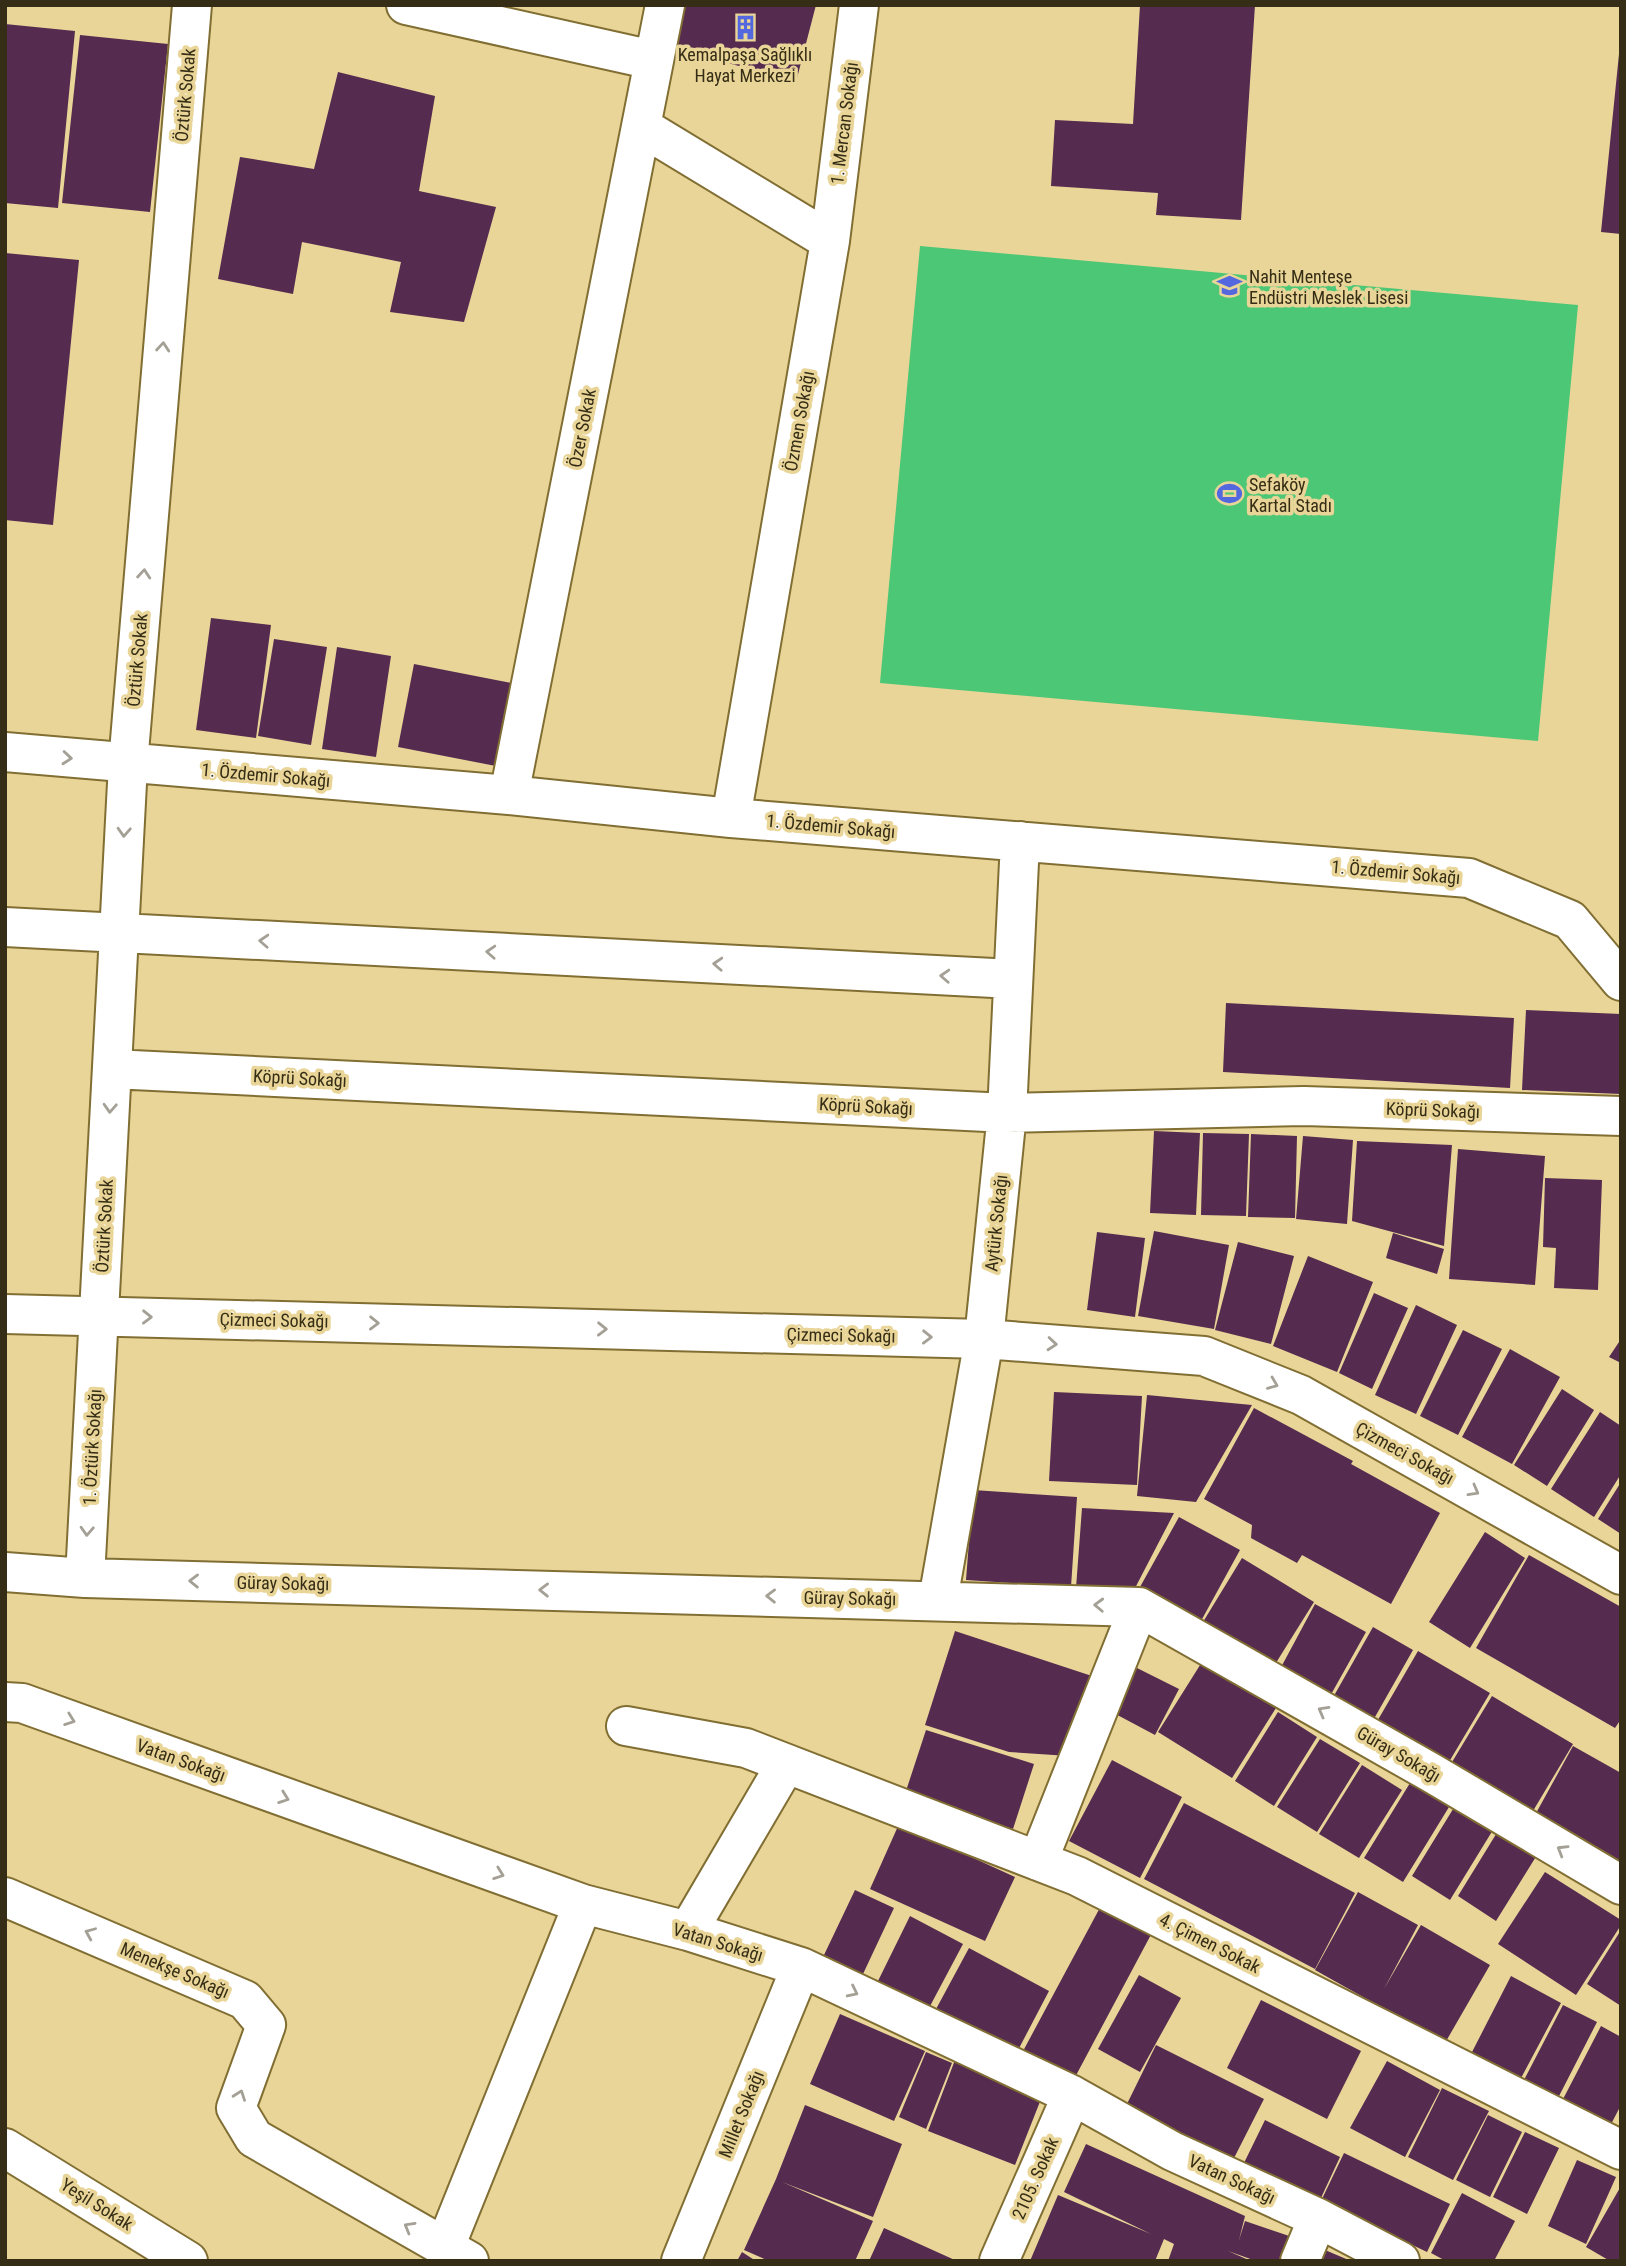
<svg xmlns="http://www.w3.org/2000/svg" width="1626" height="2266" viewBox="0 0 1626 2266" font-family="'Roboto Condensed',sans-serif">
  <rect width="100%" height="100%" fill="#e9d598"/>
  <!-- green -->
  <path fill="#4bc776" d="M920,246L1578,305L1538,741L880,683Z"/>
  <!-- building -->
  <path fill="#552b50" d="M684,5H816L796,82L674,48Z
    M1140,5H1255L1241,220L1156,215L1158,193L1051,186L1055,120L1133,124Z
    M5,24L75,31L58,208L5,203Z
    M80,35L168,44L150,212L62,203Z
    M1619,54H1621V234L1601,232Z
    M338,72L435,96L419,191L496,207L464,322L390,312L401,262L302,242L293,294L218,279L240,157L314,169Z
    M5,253L79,260L53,525L5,520Z
    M211,618L271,625L256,738L196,730Z
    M274,639L327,647L311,745L258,736Z
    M337,647L391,656L376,757L322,749Z
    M414,664L517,684L501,767L398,747Z
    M1226,1003L1514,1018L1510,1088L1223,1072Z
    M1526,1010L1621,1014V1094L1522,1090Z
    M1154,1131L1200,1133L1196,1215L1150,1213Z
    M1203,1133L1249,1134L1246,1216L1201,1215Z
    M1251,1134L1297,1136L1295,1218L1248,1217Z
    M1303,1136L1353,1140L1347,1224L1296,1219Z
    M1357,1141L1452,1145L1444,1246L1352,1221Z
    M1458,1149L1545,1156L1535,1285L1449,1279Z
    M1545,1178L1602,1180L1598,1290L1554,1288L1556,1248L1543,1247Z
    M1154,1231L1229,1245L1214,1329L1138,1316Z
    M1097,1232L1145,1238L1135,1317L1087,1310Z
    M1393,1233L1444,1249L1437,1274L1386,1258Z
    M1238,1242L1294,1256L1271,1344L1215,1330Z
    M1308,1256L1373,1282L1337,1372L1273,1346Z
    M1374,1293L1408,1308L1372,1389L1339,1373Z
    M1416,1305L1457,1325L1416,1414L1375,1395Z
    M1463,1330L1502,1349L1458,1435L1420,1416Z
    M1621,1339V1363L1609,1357Z
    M1510,1349L1560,1377L1512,1464L1462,1437Z
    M1562,1389L1594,1410L1547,1486L1514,1465Z
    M1054,1392L1142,1396L1137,1485L1049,1481Z
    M1147,1395L1252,1405L1196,1502L1137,1496Z
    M1254,1408L1353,1461L1351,1464L1440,1513L1391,1604L1302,1555L1297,1563L1251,1538L1252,1525L1204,1499Z
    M1600,1412L1621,1426V1474L1594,1517L1551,1489Z
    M1621,1482V1534L1598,1519Z
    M973,1490L1077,1497L1071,1587L966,1580Z
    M1082,1508L1174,1513L1133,1592L1076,1588Z
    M1179,1517L1240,1550L1201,1621L1140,1587Z
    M1485,1532L1525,1558L1470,1648L1429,1622Z
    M1529,1555L1621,1607V1719L1615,1728L1476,1648Z
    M1242,1558L1314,1602L1274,1666L1203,1622Z
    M1315,1604L1366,1632L1329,1698L1279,1671Z
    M1373,1627L1413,1650L1371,1724L1331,1701Z
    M955,1631L1095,1677L1069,1756L1009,1752L925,1725Z
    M1418,1651L1490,1693L1446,1767L1375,1725Z
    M1207,1654L1281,1700L1232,1778L1158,1732Z
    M1131,1665L1179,1689L1155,1735L1108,1710Z
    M1492,1696L1573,1744L1530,1816L1449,1767Z
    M1278,1712L1317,1737L1274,1806L1235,1781Z
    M926,1730L1034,1764L1013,1829L905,1794Z
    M1320,1739L1360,1763L1317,1832L1277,1807Z
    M1573,1746L1621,1773V1862L1535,1815Z
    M1112,1760L1182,1797L1140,1878L1069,1841Z
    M1362,1765L1402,1790L1359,1858L1319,1834Z
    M1410,1783L1449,1807L1403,1882L1364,1858Z
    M1458,1801L1496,1825L1450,1900L1412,1876Z
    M1184,1803L1355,1893L1315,1969L1144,1879Z
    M899,1824L1015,1877L985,1941L870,1889Z
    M1498,1831L1537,1855L1496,1921L1458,1896Z
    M1545,1872L1621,1920V1925L1576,1995L1498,1944Z
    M855,1890L894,1908L863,1974L824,1955Z
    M1358,1892L1418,1925L1384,1989L1421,1925L1490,1965L1445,2043L1315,1970Z
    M1103,1902L1154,1929L1073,2081L1022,2053Z
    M910,1916L963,1944L929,2008L878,1981Z
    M1621,1930V2006L1587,1984Z
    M969,1948L1049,1991L1016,2054L935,2011Z
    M1139,1975L1181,1998L1140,2072L1098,2049Z
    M1511,1976L1561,2003L1520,2080L1471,2054Z
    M1261,2000L1361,2051L1327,2119L1227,2068Z
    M1563,2005L1597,2022L1557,2100L1523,2082Z
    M840,2014L925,2051L894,2121L810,2084Z
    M1601,2026L1621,2037V2105L1609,2128L1561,2103Z
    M1156,2045L1264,2099L1232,2162L1125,2108Z
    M926,2052L952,2063L926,2129L899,2117Z
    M955,2060L1043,2094L1015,2165L928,2131Z
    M1387,2061L1440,2090L1405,2157L1350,2128Z
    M1442,2088L1489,2111L1453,2180L1408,2157Z
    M805,2105L902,2144L873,2217L782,2182L873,2221L855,2261H769L744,2250L776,2179Z
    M1488,2115L1522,2132L1490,2197L1456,2180Z
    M1265,2120L1340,2157L1320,2200L1244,2163Z
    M1525,2132L1559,2148L1527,2214L1493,2197Z
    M1086,2144L1245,2216L1239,2240L1245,2221L1295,2238L1287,2261H1256L1228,2251L1251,2261H1168L1174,2244L1164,2239L1155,2261H1030L1058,2195L1151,2234L1064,2192Z
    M1344,2153L1450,2204L1427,2252L1321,2201Z
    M1577,2160L1616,2177L1586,2244L1548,2226Z
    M1621,2186V2261H1610L1586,2247Z
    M1462,2193L1515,2221L1494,2261H1446L1431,2253Z
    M884,2228L957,2261H869Z
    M1325,2250L1351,2261H1320Z
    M742,2252L756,2261H737Z"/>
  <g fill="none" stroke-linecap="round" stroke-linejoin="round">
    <defs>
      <path id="minor" d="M406,5L653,60
        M642,127L830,241
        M5,752L509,795L731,818L1469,878L1570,920L1621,981
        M509,795L665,5
        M731,818L830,241L859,5
        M5,927L1013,979
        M112,1069L1007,1113L1304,1106L1621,1116
        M5,1314L984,1339L1204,1356L1301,1395L1621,1575
        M5,1572L85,1578L1139,1607L1430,1772L1621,1885
        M85,1578L128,764L192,5
        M938,1600L984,1339L1007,1113L1020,841
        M5,1702L22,1703L583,1904L688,1931L801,1967L1072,2095L1172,2151L1318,2218L1400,2261
        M626,1726L746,1748L1077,1876L1621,2150
        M1038,1861L1139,1607
        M5,1897L245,2000L266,2025L236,2108L254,2138L469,2261
        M688,1931L786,1764
        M5,2148L188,2261
        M445,2247L583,1904
        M681,2261L801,1967
        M999,2261L1072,2095
        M1300,2261L1318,2218"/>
    </defs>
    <!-- minor casing -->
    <use href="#minor" stroke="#816e33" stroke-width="42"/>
    <!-- minor -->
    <use href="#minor" stroke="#fff" stroke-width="38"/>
  </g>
  <!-- one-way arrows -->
  <defs><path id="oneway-chevron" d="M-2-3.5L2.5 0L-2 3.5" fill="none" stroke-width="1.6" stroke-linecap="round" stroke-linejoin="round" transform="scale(1.75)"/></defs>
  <g stroke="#a4a096">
    <use href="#oneway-chevron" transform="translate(163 347) rotate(-85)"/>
    <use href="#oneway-chevron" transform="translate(144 574) rotate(-85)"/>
    <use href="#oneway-chevron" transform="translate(67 758) rotate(5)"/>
    <use href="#oneway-chevron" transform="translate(124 832) rotate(93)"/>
    <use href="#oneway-chevron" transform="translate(264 941) rotate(-177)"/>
    <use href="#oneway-chevron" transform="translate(491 952) rotate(-177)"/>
    <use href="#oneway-chevron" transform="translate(718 964) rotate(-177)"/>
    <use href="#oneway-chevron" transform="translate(945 976) rotate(-177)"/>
    <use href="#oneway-chevron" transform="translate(110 1108) rotate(93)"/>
    <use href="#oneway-chevron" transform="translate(147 1317) rotate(1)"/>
    <use href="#oneway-chevron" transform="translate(374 1323) rotate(1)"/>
    <use href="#oneway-chevron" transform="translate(602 1329) rotate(1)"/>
    <use href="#oneway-chevron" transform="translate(927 1337) rotate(1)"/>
    <use href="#oneway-chevron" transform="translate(1052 1344) rotate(5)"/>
    <use href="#oneway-chevron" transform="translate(1273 1384) rotate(22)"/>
    <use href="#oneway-chevron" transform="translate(1474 1491) rotate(29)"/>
    <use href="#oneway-chevron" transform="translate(87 1531) rotate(93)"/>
    <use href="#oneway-chevron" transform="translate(194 1581) rotate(-179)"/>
    <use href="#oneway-chevron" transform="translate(544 1590) rotate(-179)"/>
    <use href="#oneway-chevron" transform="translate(771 1596) rotate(-179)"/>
    <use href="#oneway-chevron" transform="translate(1099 1605) rotate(-178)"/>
    <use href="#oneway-chevron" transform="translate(1323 1711) rotate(-151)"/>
    <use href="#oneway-chevron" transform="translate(70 1720) rotate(20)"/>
    <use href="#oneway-chevron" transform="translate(284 1798) rotate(20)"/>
    <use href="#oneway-chevron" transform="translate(1562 1850) rotate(-149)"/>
    <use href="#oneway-chevron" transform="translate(499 1874) rotate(20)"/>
    <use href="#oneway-chevron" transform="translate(90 1933) rotate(-157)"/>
    <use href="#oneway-chevron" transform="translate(853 1992) rotate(26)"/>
    <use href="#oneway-chevron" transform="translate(240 2095) rotate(-70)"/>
    <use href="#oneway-chevron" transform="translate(409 2227) rotate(-150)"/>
  </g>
  <!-- icons -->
  <defs>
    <symbol id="building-bare" viewBox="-9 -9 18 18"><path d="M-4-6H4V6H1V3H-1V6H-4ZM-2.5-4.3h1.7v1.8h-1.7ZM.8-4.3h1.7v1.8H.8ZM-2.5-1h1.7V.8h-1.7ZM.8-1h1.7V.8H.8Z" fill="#5368de" stroke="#e9d598" stroke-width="2.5" paint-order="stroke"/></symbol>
    <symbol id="school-bare" viewBox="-9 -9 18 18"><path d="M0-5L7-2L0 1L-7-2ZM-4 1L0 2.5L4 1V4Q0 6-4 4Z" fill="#5368de" stroke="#e9d598" stroke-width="2.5" paint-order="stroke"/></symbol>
    <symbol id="stadium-bare" viewBox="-9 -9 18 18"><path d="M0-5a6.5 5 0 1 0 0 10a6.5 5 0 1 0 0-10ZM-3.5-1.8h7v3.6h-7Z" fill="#5368de" stroke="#e9d598" stroke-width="2.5" paint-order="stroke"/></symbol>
  </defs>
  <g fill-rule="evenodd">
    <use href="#building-bare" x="728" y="10" width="35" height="35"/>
    <use href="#school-bare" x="1212" y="268" width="35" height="35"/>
    <use href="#stadium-bare" x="1212" y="476" width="35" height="35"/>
  </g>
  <g text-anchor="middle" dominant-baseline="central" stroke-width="7" stroke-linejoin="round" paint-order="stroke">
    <!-- poi labels -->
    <g font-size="18" fill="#352d15" stroke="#e9d598" text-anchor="start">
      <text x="745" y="54" text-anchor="middle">Kemalpaşa Sağlıklı<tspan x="745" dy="21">Hayat Merkezi</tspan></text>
      <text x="1249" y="276">Nahit Menteşe<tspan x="1249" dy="21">Endüstri Meslek Lisesi</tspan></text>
      <text x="1249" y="484">Sefaköy<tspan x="1249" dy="21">Kartal Stadı</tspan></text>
    </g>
    <!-- street labels -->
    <g font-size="18" fill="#352d15" stroke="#e9d598">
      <text transform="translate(185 95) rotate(-85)">Öztürk Sokak</text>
      <text transform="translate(844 123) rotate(-83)">1. Mercan Sokağı</text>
      <text transform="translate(799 421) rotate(-80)">Özmen Sokağı</text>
      <text transform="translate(582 428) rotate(-79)">Özer Sokak</text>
      <text transform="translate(137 660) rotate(-85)">Öztürk Sokak</text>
      <text transform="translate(266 775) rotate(5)">1. Özdemir Sokağı</text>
      <text transform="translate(831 826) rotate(5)">1. Özdemir Sokağı</text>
      <text transform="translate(1396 872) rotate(5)">1. Özdemir Sokağı</text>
      <text transform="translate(300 1078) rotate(3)">Köprü Sokağı</text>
      <text transform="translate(866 1106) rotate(3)">Köprü Sokağı</text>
      <text transform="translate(1433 1110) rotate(2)">Köprü Sokağı</text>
      <text transform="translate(996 1223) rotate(-84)">Aytürk Sokağı</text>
      <text transform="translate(104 1226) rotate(-87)">Öztürk Sokak</text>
      <text transform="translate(274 1320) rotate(1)">Çizmeci Sokağı</text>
      <text transform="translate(841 1335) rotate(1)">Çizmeci Sokağı</text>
      <text transform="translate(92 1447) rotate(-87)">1. Öztürk Sokağı</text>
      <text transform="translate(1405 1453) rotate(29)">Çizmeci Sokağı</text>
      <text transform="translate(283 1583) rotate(1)">Güray Sokağı</text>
      <text transform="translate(850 1598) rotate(1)">Güray Sokağı</text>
      <text transform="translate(1399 1754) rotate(30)">Güray Sokağı</text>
      <text transform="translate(181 1760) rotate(20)">Vatan Sokağı</text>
      <text transform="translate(718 1942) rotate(17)">Vatan Sokağı</text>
      <text transform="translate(1210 1943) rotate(27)">4. Çimen Sokak</text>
      <text transform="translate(175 1970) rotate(23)">Menekşe Sokağı</text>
      <text transform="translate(741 2114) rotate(-68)">Millet Sokağı</text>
      <text transform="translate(1035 2178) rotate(-66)">2105. Sokak</text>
      <text transform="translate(1232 2179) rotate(25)">Vatan Sokağı</text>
      <text transform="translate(97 2204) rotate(32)">Yeşil Sokak</text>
    </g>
  </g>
  <!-- border -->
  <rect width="1626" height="2266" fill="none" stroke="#352d15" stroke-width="14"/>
</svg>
